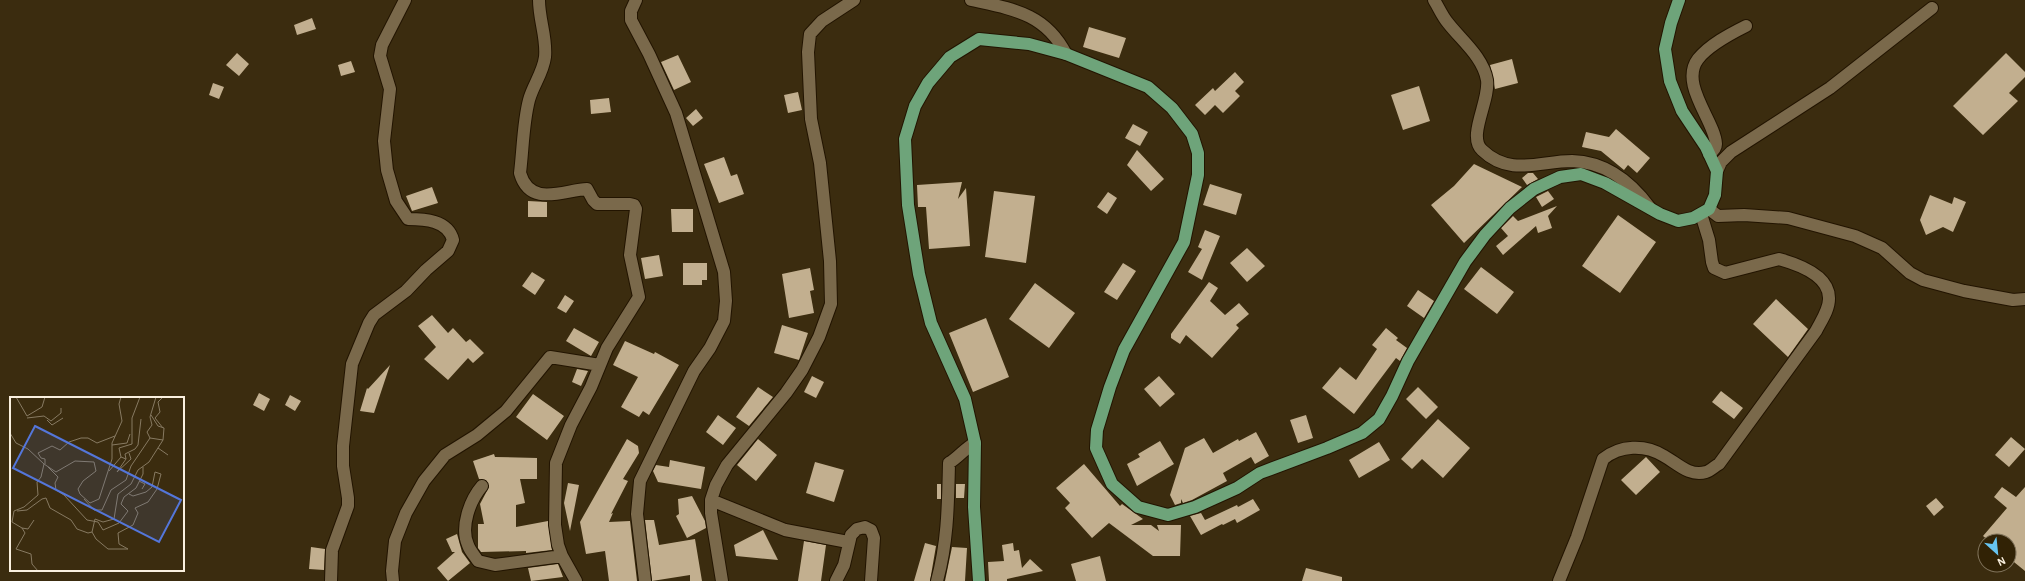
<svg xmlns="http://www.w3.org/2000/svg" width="2025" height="581" viewBox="0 0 2025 581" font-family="'Alegreya Sans',sans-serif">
  <rect width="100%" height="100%" fill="#3b2c0f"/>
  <!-- building -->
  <path fill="#c2af8f" d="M312,18L316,29L297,35L294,25Z
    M1089,27L1126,38L1119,58L1083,47Z
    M237,53L249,64L239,76L226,65Z
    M2006,53L2025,72V77L2009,93L2018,101L1983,135L1953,106Z
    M678,55L691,82L674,90L661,62Z
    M1512,59L1518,83L1495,89L1490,65Z
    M351,61L355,72L341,76L338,65Z
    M1235,72L1244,82L1235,91L1240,96L1223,113L1215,105L1205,115L1195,105L1213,88L1215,91Z
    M213,83L224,87L219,99L209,95Z
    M1419,86L1430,121L1403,130L1391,95Z
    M798,92L802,110L788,113L784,95Z
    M609,98L611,112L591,114L590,100Z
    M696,109L703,118L693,126L686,118Z
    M1133,124L1148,132L1140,146L1125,138Z
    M1616,129L1650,158L1637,173L1628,165L1624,170L1601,151L1582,147L1586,132L1609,137Z
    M1137,150L1164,179L1151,191L1127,165Z
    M724,157L731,176L737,174L744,194L719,203L704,164Z
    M1474,164L1522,187L1464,243L1431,205L1454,186Z
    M1528,173H1533L1538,179L1527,185L1522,178Z
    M962,182L958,199L966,188L970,246L929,249L926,207H918L917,185Z
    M1210,184L1242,194L1236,215L1203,205Z
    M432,187L438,203L412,211L406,196Z
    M994,191L1035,196L1026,263L985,257Z
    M1548,191L1554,199L1542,207L1536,197Z
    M1108,192L1117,198L1107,214L1097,207Z
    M1930,195L1952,204L1954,197L1966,202L1953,232L1943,227L1926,235L1920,220Z
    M528,201L547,202V217H528Z
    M1557,206L1548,216L1552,228L1538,233L1536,226L1503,255L1496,246L1508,236L1501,228L1513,216L1518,221Z
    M671,209H693V232H672Z
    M1618,215L1656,242L1620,293L1582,266Z
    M1205,230L1220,236L1202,280L1188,272L1202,249L1198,247Z
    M1247,248L1265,266L1247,282L1230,263Z
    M659,255L663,276L645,279L641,258Z
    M683,263H707V280H702V285H683Z
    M1123,263L1136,271L1117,300L1104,292Z
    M1481,267L1514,292L1497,314L1464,289Z
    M810,268L814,290L810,291L814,313L789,318L782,274Z
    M532,272L545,280L535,295L522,286Z
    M1209,282L1218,288L1210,301L1225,315L1239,303L1249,314L1236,325L1239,328L1212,358L1186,335L1180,344L1171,338V334Z
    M1035,283L1075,313L1049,348L1009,319Z
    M1418,290L1434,301L1424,318L1407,306Z
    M565,295L574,301L566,313L557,308Z
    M1776,299L1808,329L1788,357L1753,324Z
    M432,315L448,333L453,328L466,342L470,339L484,353L473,363L468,358L448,380L424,359L436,347L418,326Z
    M986,318L1009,377L973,392L949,333Z
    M782,325L808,333L799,360L774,353Z
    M574,328L599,342L591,356L566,341Z
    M1386,328L1398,338L1396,340L1407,348L1400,361L1396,358L1354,414L1322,388L1340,367L1356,380L1377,349L1372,345Z
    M625,341L654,354L655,352L679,365L649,415L643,411L639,417L621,407L638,377L613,365Z
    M390,365L374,413L360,411L367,388L368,389Z
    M577,369L588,371L581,386L572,382Z
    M812,376L824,382L816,398L804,392Z
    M1159,376L1175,394L1160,407L1144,389Z
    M758,387L773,397L749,426L736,417Z
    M1418,387L1438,407L1426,419L1406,399Z
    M1721,391L1743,408L1734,419L1712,402Z
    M259,393L270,399L264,411L253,405Z
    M533,394L564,416L547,440L516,417Z
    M290,395L301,401L295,411L285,405Z
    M718,415L736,428L723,445L706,432Z
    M1306,415L1313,438L1298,443L1290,420Z
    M1438,419L1470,448L1443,478L1422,459L1412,469L1401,459Z
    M1256,432L1269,456L1255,464L1251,457L1223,473L1227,481L1192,500L1183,503L1181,499V503L1175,505L1170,495L1185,448L1204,438L1213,453L1238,439L1239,441Z
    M2011,437L2025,449L2009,467L1995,455Z
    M627,439L638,446L639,453L623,479L628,481L611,514L613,513L609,522L630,521L637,581H609L605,551L586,554L580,522Z
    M758,439L777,455L756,481L737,465Z
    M1160,441L1174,464L1137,486L1127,464L1140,457L1138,454Z
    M1379,442L1390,460L1359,478L1349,460Z
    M494,454L495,457L537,458V479H520L525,503L516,505V527L548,521L552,550L526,553V551L481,552L478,548V524H484L480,504L489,487L486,480L479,479L473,461Z
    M1646,457L1660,472L1636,495L1621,480Z
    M670,460L705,467L701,489L658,482L653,471L656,465L669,467Z
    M815,462L844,470L834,502L806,493Z
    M1084,464L1120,506L1122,504L1143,519L1131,525H1151L1159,531L1157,525H1181L1180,556H1153L1109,523L1092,538L1065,508L1070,503L1056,488Z
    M568,483L579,485L570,531L564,503Z
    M937,484H941V499H937Z
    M956,484H965L964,498H956Z
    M2002,487L2016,497L2025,487V571L2009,558V541H1989L1983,536L2007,508L1994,497Z
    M692,496L705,521L706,528L687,538L676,516L679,514L678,499Z
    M1936,498L1944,507L1934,516L1926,506Z
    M1253,499L1260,510L1237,523L1235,519L1223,525L1222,524L1201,535L1190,516L1201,513L1205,520L1237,505L1238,507Z
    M645,520H654L659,545L695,539L702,581H690V575L652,581Z
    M763,530L778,560L736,556L734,545Z
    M457,534L462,552L470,563L448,581L437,568L455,552H452L446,539Z
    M804,541L826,545L821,581H798Z
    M925,543L936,546L930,581H914Z
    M1013,543L1014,551L1019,550L1022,568L1030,559L1043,571L1007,579V581H989L988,562L1004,561L1002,545Z
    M311,547L325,549L324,570L309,569Z
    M952,547L967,548L965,581H945Z
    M1100,556L1106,581H1076L1071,564Z
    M558,564L563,577L531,581L528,568Z
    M1306,568L1342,577V581H1302Z"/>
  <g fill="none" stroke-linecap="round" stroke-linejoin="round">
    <defs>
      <path id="minor" d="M539,0C539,20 547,38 545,57C543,73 533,85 529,100C523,123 523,149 520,173C530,208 564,190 587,189L593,200L597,204H630L634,205L636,209L630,255L639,297L607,348L591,387L571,425L556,463L555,525L558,545L562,556L576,581
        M636,0L631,11V20L649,54L676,113L724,272L726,301L724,321L710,348L694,371L640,481L637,514L645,581
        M971,0C1012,9 1045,13 1066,54
        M1434,0C1439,8 1442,16 1448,23C1462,41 1483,57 1487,80C1490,101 1467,136 1482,150C1510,177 1540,161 1572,161C1606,162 1631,182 1650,208
        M1709,154C1712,152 1716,149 1716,144C1715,121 1679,84 1698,59C1709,45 1730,34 1746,26
        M1717,171L1721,162L1731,152L1830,88L1932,8
        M1709,209L1718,216L1744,215L1788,218L1855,236L1882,248L1910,273L1923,280L1964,291L2013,300L2025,299
        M482,486C470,500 460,527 468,545C470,551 475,556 478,561L495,565L562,556
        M711,500L785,530L848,542
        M331,581L332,550L348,506V498L343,466V446L352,364L369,323L374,315L406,291L426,270L448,251L453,240C448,220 424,219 408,219L396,201L387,170L384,141L390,89L380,56L382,45L405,0
        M393,581L392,571L395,541L406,513L424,481L445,455L477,435L506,411L550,357L600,365
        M722,581L711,513V500L716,485L727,465L786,393L802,370L819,337L831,304L830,261L820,163L811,119L808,52L810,34L822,21L854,0
        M836,581L844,565L851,535L857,529L865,527L871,530L874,538L871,581
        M937,581C948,540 948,505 949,463C959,457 965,448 975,443
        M1559,581L1577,537L1603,459C1620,445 1645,444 1664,456C1677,463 1689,477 1706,472C1710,471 1715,466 1719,464L1816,331C1821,321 1829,310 1829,299C1830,275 1797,264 1779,259L1725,273L1714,268L1712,262L1709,240L1701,214"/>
      <path id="major" d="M979,581L974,507L975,443L965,399L931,323L919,274L908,205L905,139L915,106L928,83L950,57L979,39L1029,44L1066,54L1148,87L1172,108L1192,134L1198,153V175L1184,242L1124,350L1110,387L1097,430L1096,448L1112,484L1138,507L1168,515L1195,507L1237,488L1260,473L1327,448L1362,433L1379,419L1392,396L1408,361L1465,262L1485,235L1510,208L1534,189L1560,177L1581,174L1605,183L1660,214L1678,221L1693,218L1709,209L1715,195L1717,171L1706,147L1682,111L1670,81L1665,49L1671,23L1679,0"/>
    </defs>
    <!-- minor casing -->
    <use href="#minor" stroke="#221400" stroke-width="14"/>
    <!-- major casing -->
    <use href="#major" stroke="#221400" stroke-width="14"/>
    <!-- minor -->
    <use href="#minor" stroke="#7a694b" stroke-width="12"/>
    <!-- major -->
    <use href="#major" stroke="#6ea47a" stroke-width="12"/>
  </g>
  <!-- overview -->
  <g transform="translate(10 397)">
    <rect width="174" height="174" fill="#3b2c0f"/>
    <path fill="none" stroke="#877a62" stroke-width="1" d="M6,0L17,19L32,10L35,0M153,0L148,5L150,15L145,21L153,31M17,21L34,19L41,24L51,16V11M37,23L42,28L53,21M0,36L6,46L18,52L34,67M140,41L153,43M102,48L117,46L120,37M148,51L158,58M111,60L116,62L107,75L121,62L119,56M116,62L115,57L125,52L128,48L131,22M35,67V62L31,61L28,56L42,49L50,53L59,45L71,41H78L87,46L105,39M38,70L48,80L45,86L46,93L54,98L77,123L88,125L93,133L109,126L118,114L111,107L114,100L126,91L133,77V70M99,74L111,60L109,51L122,47V21L130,0M129,84L135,87L132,92M74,102L84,113H92L101,93L116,83L121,69L140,41L137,35L142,28L140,20L146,0M7,114L17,113L32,102L36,101L40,111L61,123L67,132L78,136L82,135L85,122L93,125L104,122L108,97L121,87L128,73L139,65L153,43L154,31L148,29L141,18M12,131L18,132L24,123M82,135L86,142L98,152H118L109,147L108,136L123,128L128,116L125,111L138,105L147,92L151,77L145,75L142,90L136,95L123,99L119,97M28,174L22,167L21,157L6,152L15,136L12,131L2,125L4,114L14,110L28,98L27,85L31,80L34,67L46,75L65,64L84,65L86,74L73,84L68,92L70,97L80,106L89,102L102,62V46L112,24L109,7L111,0"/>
    <path fill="#5476da" fill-opacity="0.15" stroke="#5476da" stroke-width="2" d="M25,29L171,103L149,145L3,71Z"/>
    <rect width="174" height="174" fill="none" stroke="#faf0df" stroke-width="2"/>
  </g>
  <!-- north arrow -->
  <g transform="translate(1997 553) rotate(153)"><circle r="19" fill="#312205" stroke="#81745c"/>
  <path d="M0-3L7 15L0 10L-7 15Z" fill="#67c4f0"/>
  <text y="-6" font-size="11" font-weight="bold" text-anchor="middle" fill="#faf0df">N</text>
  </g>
</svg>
